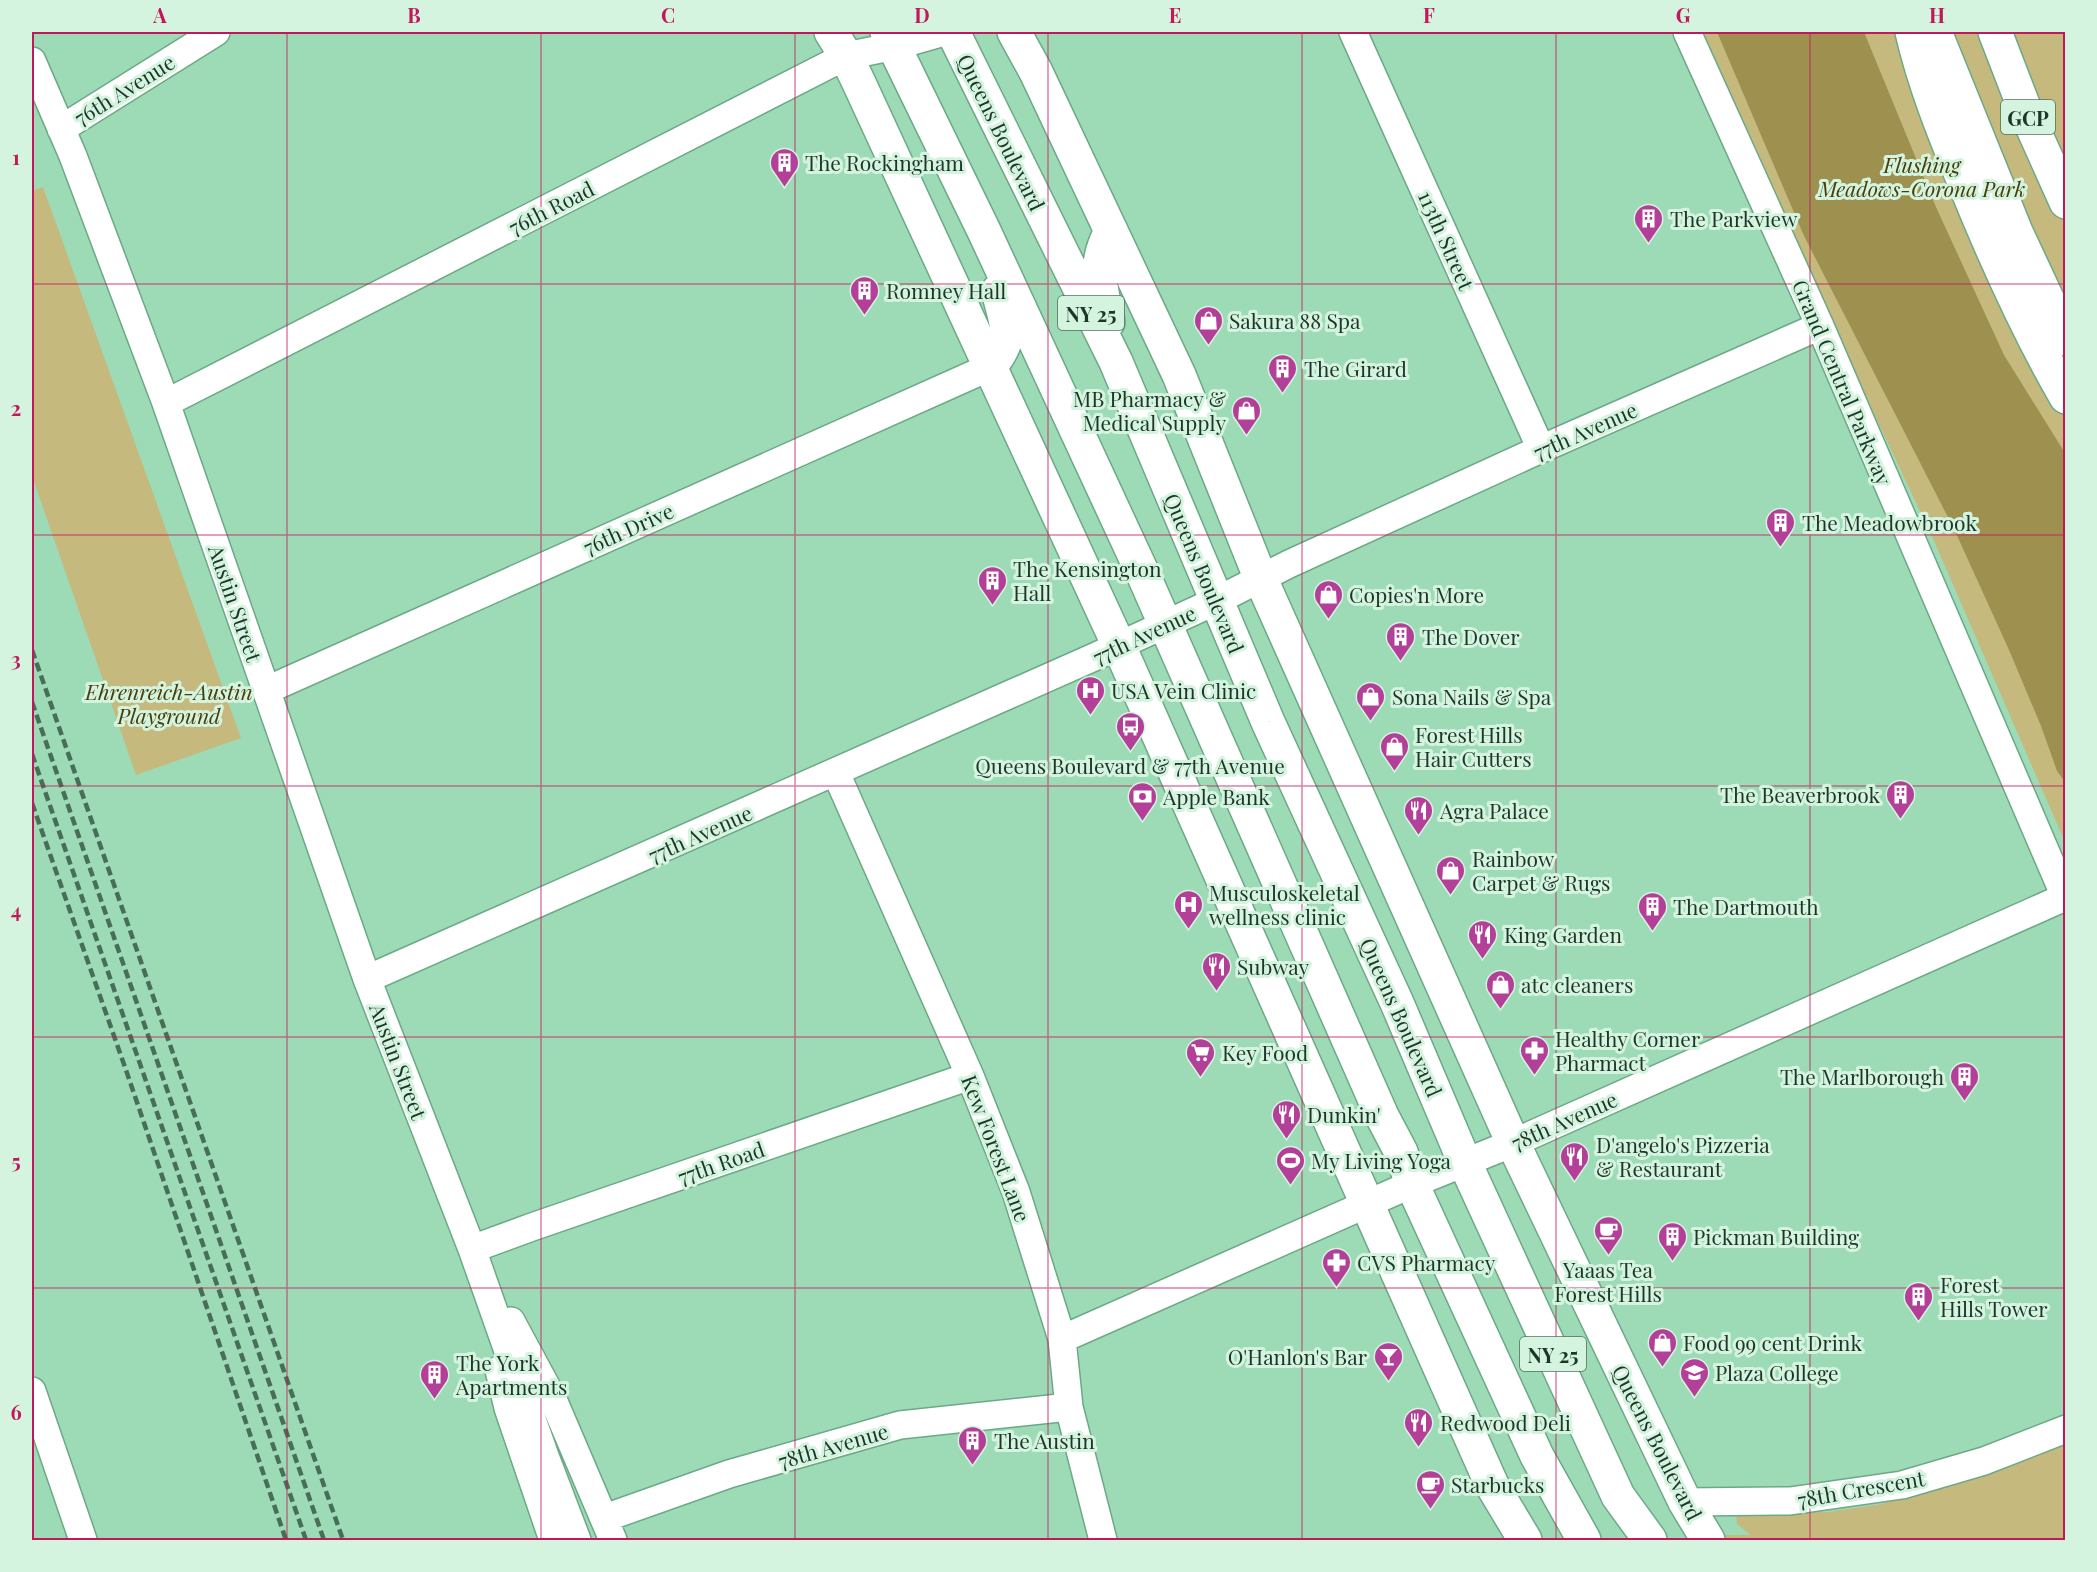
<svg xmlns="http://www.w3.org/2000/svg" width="2097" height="1572" viewBox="0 0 2097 1572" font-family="'Playfair Display',serif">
  <rect width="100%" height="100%" fill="#9cdbb6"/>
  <!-- green -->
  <path fill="#c6b97d" d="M1694,32H2065V842L1934,541Z
    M43,187L241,738L136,775L32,476V191Z
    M2065,1439V1540H1719L1717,1535H1751L1737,1524L1736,1512H1828L1882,1504Z"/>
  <!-- forest -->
  <path fill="#9e914f" d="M1717,32H1864L1936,207L2004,355L2065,453V782L2057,771L2041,726L2009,650L1954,529L1804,236Z"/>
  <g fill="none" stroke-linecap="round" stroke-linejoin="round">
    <defs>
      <path id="street" d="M1353,32L1541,449
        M1687,32L1820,326L2066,899
        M32,61L73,156L166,403L367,979L472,1249L545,1456L577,1540
        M61,129L216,32
        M166,403L846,56L895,46L944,32
        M267,690L990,367
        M836,773L970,1076L1016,1192L1062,1339L1069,1407L1103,1540
        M367,979L1092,658L1216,601L1289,564L1541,449L1820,326
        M472,1249L532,1227L970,1076
        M511,1321L552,1397L613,1540
        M1062,1339L1412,1184L1513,1143L2065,897
        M499,1370L508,1408L553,1540
        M32,1391L83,1540
        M1685,1502L1790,1501L1902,1485L1984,1461L2066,1429
        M605,1518L729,1474L900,1425L1069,1407"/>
      <path id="secondary" d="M831,32L846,56L859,83L1119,646L1492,1485L1525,1540
        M1014,32L1036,72L1179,375L1260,577L1513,1143L1685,1502L1708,1540"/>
      <path id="primary" d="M887,32L984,231L1143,574L1382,1116L1401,1152L1412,1184L1537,1456L1584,1540
        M953,32L1116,362L1268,722L1397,1003L1465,1163L1618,1496L1650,1540
        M1108,322C1101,285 1092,266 1111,231
        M990,367C1015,336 1007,327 998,291"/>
      <path id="highway" d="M1912,32C1924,84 1944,133 1964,182C1994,256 2026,328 2066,397
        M1935,32L2016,232L2066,339
        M1995,32L2027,115L2066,202"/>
    </defs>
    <!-- street casing -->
    <use href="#street" stroke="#6ca986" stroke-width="30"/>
    <!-- secondary casing -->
    <use href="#secondary" stroke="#6ca986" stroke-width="36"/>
    <!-- primary casing -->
    <use href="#primary" stroke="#6ca986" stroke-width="36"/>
    <!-- highway casing -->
    <use href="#highway" stroke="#6ca986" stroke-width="36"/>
    <!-- street -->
    <use href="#street" stroke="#fff" stroke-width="27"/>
    <!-- secondary -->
    <use href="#secondary" stroke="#fff" stroke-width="33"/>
    <!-- primary -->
    <use href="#primary" stroke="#fff" stroke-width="33"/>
    <!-- highway -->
    <use href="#highway" stroke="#fff" stroke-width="33"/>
    <!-- rail -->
    <path stroke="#486e59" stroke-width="4.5" stroke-dasharray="9 4.5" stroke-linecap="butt" d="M32,650L343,1540
      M32,702L324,1540
      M32,754L306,1540
      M32,803L126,1070L286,1540"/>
  </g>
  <!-- grid -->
  <path fill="none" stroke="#c2185b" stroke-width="1.5" stroke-opacity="0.55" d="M287,32V1540M541,32V1540M795,32V1540M1048,32V1540M1302,32V1540M1556,32V1540M1810,32V1540M32,284H2066M32,535H2066M32,786H2066M32,1037H2066M32,1288H2066"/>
  <!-- icons -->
  <defs>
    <symbol id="building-pin" viewBox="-11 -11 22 30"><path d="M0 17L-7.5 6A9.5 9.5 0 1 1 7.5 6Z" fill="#b33f98" stroke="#d5f4e0"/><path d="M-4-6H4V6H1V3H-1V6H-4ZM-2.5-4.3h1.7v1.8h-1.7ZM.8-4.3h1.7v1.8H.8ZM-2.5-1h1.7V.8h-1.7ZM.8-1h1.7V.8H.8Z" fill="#fff"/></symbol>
    <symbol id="shop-pin" viewBox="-11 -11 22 30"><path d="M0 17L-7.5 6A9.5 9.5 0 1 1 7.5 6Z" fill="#b33f98" stroke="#d5f4e0"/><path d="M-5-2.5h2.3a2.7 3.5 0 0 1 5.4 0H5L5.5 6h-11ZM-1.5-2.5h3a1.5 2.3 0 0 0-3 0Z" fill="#fff"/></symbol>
    <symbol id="hospital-pin" viewBox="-11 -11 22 30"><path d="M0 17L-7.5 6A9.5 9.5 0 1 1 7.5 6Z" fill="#b33f98" stroke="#d5f4e0"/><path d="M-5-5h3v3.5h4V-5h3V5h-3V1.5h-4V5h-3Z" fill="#fff"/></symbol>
    <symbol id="bus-pin" viewBox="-11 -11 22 30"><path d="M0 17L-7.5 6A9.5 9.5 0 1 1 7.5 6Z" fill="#b33f98" stroke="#d5f4e0"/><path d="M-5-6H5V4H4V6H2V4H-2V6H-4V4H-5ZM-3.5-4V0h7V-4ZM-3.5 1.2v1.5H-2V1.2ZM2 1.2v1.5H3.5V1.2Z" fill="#fff"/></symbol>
    <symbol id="bank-pin" viewBox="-11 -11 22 30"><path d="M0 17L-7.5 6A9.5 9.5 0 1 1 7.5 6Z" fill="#b33f98" stroke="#d5f4e0"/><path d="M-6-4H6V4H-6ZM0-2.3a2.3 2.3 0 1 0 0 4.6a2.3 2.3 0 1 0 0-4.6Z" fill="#fff"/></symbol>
    <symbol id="restaurant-pin" viewBox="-11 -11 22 30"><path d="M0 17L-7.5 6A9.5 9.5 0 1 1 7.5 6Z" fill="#b33f98" stroke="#d5f4e0"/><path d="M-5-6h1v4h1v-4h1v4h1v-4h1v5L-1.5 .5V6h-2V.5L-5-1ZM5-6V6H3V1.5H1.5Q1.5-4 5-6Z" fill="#fff"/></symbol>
    <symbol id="pharmacy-pin" viewBox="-11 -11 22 30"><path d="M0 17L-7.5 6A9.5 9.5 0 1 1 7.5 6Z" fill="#b33f98" stroke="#d5f4e0"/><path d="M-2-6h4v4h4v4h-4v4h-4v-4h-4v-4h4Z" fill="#fff"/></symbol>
    <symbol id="supermarket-pin" viewBox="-11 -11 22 30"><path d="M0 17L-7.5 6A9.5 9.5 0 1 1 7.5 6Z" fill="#b33f98" stroke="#d5f4e0"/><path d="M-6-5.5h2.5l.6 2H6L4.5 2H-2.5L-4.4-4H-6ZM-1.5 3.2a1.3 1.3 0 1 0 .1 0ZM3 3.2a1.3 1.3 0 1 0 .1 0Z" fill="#fff"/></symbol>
    <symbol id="stadium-pin" viewBox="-11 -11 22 30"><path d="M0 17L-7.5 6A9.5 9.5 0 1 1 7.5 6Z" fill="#b33f98" stroke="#d5f4e0"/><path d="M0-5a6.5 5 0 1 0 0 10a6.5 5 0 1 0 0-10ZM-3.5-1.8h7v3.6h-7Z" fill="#fff"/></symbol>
    <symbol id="cafe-pin" viewBox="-11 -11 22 30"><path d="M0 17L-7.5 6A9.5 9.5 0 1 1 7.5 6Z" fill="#b33f98" stroke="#d5f4e0"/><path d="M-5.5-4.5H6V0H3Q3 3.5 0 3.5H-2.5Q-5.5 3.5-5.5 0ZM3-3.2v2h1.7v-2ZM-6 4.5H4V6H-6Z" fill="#fff"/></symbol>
    <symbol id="bar-pin" viewBox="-11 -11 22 30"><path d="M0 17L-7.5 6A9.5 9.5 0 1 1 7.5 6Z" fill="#b33f98" stroke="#d5f4e0"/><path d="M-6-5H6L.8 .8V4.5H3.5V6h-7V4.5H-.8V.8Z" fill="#fff"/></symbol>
    <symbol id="university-pin" viewBox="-11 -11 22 30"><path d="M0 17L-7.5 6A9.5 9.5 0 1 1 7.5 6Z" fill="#b33f98" stroke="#d5f4e0"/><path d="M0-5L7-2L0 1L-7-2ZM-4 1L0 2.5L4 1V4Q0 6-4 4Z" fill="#fff"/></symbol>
  </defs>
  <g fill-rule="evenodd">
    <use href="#building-pin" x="768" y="146" width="33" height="45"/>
    <use href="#building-pin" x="1632" y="202" width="33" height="45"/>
    <use href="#building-pin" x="848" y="274" width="33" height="45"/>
    <use href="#shop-pin" x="1192" y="304" width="33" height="45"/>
    <use href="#building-pin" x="1266" y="352" width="33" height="45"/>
    <use href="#shop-pin" x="1230" y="394" width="33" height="45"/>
    <use href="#building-pin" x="1764" y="506" width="33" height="45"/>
    <use href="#building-pin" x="976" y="564" width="33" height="45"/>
    <use href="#shop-pin" x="1312" y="578" width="33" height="45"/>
    <use href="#building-pin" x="1384" y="620" width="33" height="45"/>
    <use href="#hospital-pin" x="1074" y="674" width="33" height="45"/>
    <use href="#shop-pin" x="1354" y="680" width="33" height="45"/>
    <use href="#bus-pin" x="1114" y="710" width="33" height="45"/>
    <use href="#shop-pin" x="1378" y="730" width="33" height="45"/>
    <use href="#building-pin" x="1884" y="778" width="33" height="45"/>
    <use href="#bank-pin" x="1126" y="780" width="33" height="45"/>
    <use href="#restaurant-pin" x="1402" y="794" width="33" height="45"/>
    <use href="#shop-pin" x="1434" y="854" width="33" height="45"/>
    <use href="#hospital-pin" x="1172" y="888" width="33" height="45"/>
    <use href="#building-pin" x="1636" y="890" width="33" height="45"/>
    <use href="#restaurant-pin" x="1466" y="918" width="33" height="45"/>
    <use href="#restaurant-pin" x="1200" y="950" width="33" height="45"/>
    <use href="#shop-pin" x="1484" y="968" width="33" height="45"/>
    <use href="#pharmacy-pin" x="1518" y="1034" width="33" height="45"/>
    <use href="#supermarket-pin" x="1184" y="1036" width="33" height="45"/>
    <use href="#building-pin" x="1948" y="1060" width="33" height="45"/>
    <use href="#restaurant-pin" x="1270" y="1098" width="33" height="45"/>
    <use href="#restaurant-pin" x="1558" y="1140" width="33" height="45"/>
    <use href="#stadium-pin" x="1274" y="1144" width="33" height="45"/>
    <use href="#cafe-pin" x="1592" y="1214" width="33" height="45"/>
    <use href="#building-pin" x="1656" y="1220" width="33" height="45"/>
    <use href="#pharmacy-pin" x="1320" y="1246" width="33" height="45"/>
    <use href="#building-pin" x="1902" y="1280" width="33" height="45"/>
    <use href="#shop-pin" x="1646" y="1326" width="33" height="45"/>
    <use href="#bar-pin" x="1372" y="1340" width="33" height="45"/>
    <use href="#university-pin" x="1678" y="1356" width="33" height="45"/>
    <use href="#building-pin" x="418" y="1358" width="33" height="45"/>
    <use href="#restaurant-pin" x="1402" y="1406" width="33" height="45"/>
    <use href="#building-pin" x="956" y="1424" width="33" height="45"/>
    <use href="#cafe-pin" x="1414" y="1468" width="33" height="45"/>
  </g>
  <g text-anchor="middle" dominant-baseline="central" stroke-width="6" stroke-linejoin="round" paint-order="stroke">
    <!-- shield labels -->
    <g fill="#d5f4e0" stroke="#546f5f" stroke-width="1.5">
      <rect x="2001" y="100" width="54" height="34" rx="4.5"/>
      <rect x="1058" y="296" width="66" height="34" rx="4.5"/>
      <rect x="1520" y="1337" width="66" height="34" rx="4.5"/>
    </g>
    <g font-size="20" font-weight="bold" fill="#1d3628">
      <text x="2028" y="117">GCP</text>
      <text x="1091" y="313">NY 25</text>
      <text x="1553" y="1354">NY 25</text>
    </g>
    <!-- street labels -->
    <g font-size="21" fill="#1d3628" stroke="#d5f4e0">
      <text transform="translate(124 89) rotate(-32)">76th Avenue</text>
      <text transform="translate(1002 132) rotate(64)">Queens Boulevard</text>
      <text transform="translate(551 207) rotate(-27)">76th Road</text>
      <text transform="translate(1447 240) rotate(66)">113th Street</text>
      <text transform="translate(1843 382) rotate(67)">Grand Central Parkway</text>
      <text transform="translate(1585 430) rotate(-24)">77th Avenue</text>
      <text transform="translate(628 528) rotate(-24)">76th Drive</text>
      <text transform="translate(1205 573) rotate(67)">Queens Boulevard</text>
      <text transform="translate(236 603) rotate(71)">Austin Street</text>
      <text transform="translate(1144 634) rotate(-25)">77th Avenue</text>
      <text transform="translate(700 833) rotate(-24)">77th Avenue</text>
      <text transform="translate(1402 1017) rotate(66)">Queens Boulevard</text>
      <text transform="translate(399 1061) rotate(69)">Austin Street</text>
      <text transform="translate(1564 1120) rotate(-24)">78th Avenue</text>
      <text transform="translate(997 1148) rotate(69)">Kew Forest Lane</text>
      <text transform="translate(721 1162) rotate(-19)">77th Road</text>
      <text transform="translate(1658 1442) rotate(63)">Queens Boulevard</text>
      <text transform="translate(833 1445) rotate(-16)">78th Avenue</text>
      <text transform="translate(1861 1488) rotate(-10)">78th Crescent</text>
    </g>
    <!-- poi labels -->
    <g font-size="21" fill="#1d3628" stroke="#d5f4e0" text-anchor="start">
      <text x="805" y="162">The Rockingham</text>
      <text x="1670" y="218">The Parkview</text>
      <text x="886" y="290">Romney Hall</text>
      <text x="1229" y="320">Sakura 88 Spa</text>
      <text x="1304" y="368">The Girard</text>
      <text x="1226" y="398" text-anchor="end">MB Pharmacy &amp;<tspan x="1226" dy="24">Medical Supply</tspan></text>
      <text x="1802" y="522">The Meadowbrook</text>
      <text x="1013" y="568">The Kensington<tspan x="1013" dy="24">Hall</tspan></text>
      <text x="1349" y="594">Copies'n More</text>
      <text x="1422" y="636">The Dover</text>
      <text x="1111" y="690">USA Vein Clinic</text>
      <text x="1392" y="696">Sona Nails &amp; Spa</text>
      <text x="1415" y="734">Forest Hills<tspan x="1415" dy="24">Hair Cutters</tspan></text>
      <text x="1130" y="765" text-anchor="middle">Queens Boulevard &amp; 77th Avenue</text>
      <text x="1880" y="794" text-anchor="end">The Beaverbrook</text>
      <text x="1163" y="796">Apple Bank</text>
      <text x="1440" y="810">Agra Palace</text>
      <text x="1472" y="858">Rainbow<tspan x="1472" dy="24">Carpet &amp; Rugs</tspan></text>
      <text x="1209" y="892">Musculoskeletal<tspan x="1209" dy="24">wellness clinic</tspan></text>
      <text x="1673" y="906">The Dartmouth</text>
      <text x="1504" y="934">King Garden</text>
      <text x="1237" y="966">Subway</text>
      <text x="1521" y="984">atc cleaners</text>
      <text x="1555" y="1038">Healthy Corner<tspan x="1555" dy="24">Pharmact</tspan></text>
      <text x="1222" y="1052">Key Food</text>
      <text x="1944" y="1076" text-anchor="end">The Marlborough</text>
      <text x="1307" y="1114">Dunkin'</text>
      <text x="1596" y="1144">D'angelo's Pizzeria<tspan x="1596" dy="24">&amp; Restaurant</tspan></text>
      <text x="1311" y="1160">My Living Yoga</text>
      <text x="1693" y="1236">Pickman Building</text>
      <text x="1357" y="1262">CVS Pharmacy</text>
      <text x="1608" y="1269" text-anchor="middle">Yaaas Tea<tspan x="1608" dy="24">Forest Hills</tspan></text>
      <text x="1940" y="1284">Forest<tspan x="1940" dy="24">Hills Tower</tspan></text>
      <text x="1683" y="1342">Food 99 cent Drink</text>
      <text x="1367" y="1356" text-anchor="end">O'Hanlon's Bar</text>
      <text x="456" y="1362">The York<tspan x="456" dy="24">Apartments</tspan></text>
      <text x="1715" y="1372">Plaza College</text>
      <text x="1440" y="1422">Redwood Deli</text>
      <text x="994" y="1440">The Austin</text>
      <text x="1451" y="1484">Starbucks</text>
    </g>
    <!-- park labels -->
    <g font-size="21" font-style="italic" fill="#483e07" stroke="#d5f4e0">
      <text x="1922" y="164">Flushing<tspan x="1922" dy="24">Meadows-Corona Park</tspan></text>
      <text x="169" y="691">Ehrenreich-Austin<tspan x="169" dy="24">Playground</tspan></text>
    </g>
  </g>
  <!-- border -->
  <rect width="2097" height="1572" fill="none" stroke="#d5f4e0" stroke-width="66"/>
  <rect x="33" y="33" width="2031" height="1506" fill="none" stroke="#c2185b" stroke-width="2"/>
  <g font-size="20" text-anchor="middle" font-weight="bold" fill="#c2185b">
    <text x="160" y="23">A</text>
    <text x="414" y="23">B</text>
    <text x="668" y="23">C</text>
    <text x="922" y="23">D</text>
    <text x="1175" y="23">E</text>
    <text x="1429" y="23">F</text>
    <text x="1683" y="23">G</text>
    <text x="1937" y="23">H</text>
    <text x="16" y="165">1</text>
    <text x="16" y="416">2</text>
    <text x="16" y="667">3</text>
    <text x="16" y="918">4</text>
    <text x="16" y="1169">5</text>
    <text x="16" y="1420">6</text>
  </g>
</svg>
